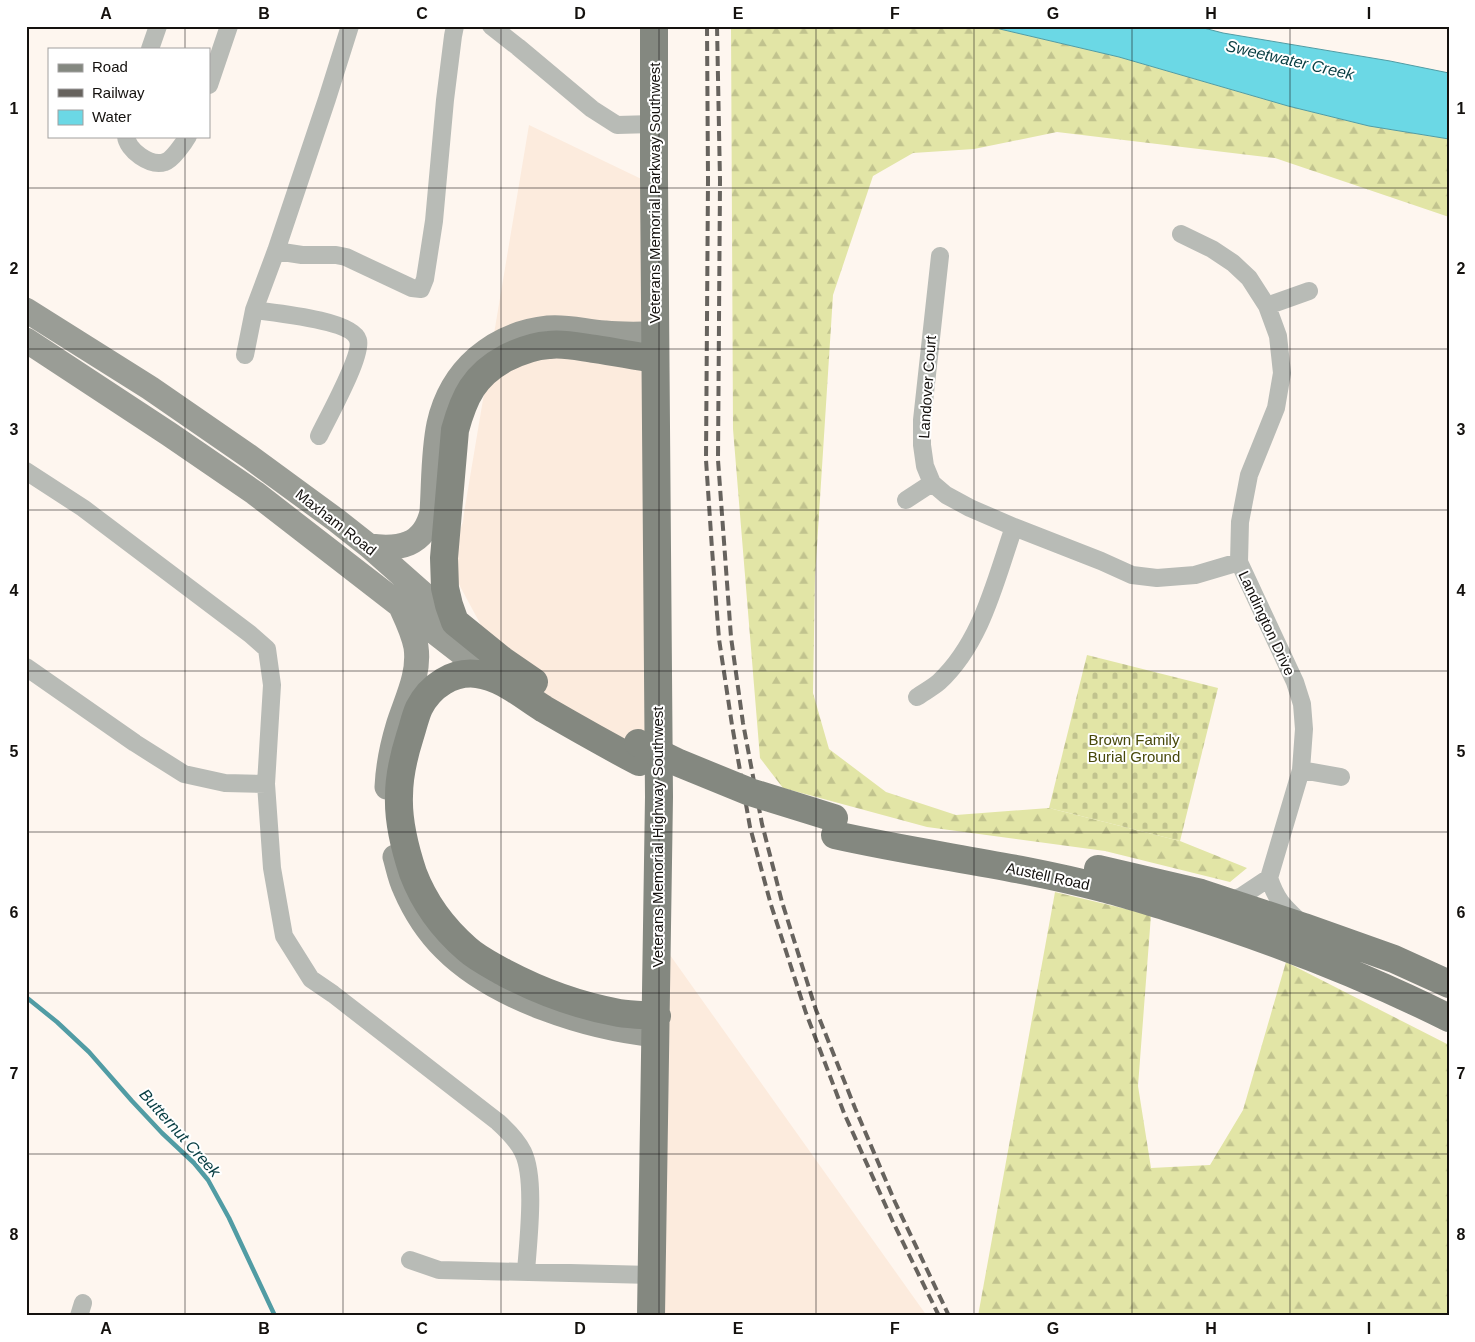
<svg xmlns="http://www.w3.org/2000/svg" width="1475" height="1342" viewBox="0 0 1475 1342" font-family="Helvetica,sans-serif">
  <defs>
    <pattern id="forest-firs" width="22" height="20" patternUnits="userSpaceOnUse" patternTransform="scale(1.25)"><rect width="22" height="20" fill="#e2e5a6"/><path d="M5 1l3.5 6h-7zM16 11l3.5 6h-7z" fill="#c1c38e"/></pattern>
    <pattern id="cemetery-stones" width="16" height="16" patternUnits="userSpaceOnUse" patternTransform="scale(1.25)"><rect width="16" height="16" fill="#e2e5a6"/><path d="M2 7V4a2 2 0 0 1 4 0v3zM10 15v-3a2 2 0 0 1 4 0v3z" fill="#c1c38e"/></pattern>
  </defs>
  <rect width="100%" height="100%" fill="#fef6ef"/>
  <!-- built -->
  <path fill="#fcebdd" d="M529,125L658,187L669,779L523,703L448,564L463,522L464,513Z
    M665,948L927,1316H657Z"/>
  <!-- forest -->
  <path fill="url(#forest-firs)" d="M731,26H987L1119,57L1288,106L1369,126L1449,139V217L1275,158L1057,132L974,149L913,153L873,176L833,295L815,577L813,693L829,749L886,792L956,815L1049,808L1180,841L1247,868L1230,882L1105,851L927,827L783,788L760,758L733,429Z
    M1055,892L1151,915L1138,1086L1151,1168L1210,1165L1243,1110L1286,962L1449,1045V1316H978Z"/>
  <!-- cemetery -->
  <path fill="url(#cemetery-stones)" d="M1087,655L1218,688L1180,841L1049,808Z"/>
  <!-- water -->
  <path fill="#6bd8e5" stroke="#519ca4" d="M987,26H1196L1223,33L1390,61L1449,73V139L1369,126L1288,106L1119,57Z"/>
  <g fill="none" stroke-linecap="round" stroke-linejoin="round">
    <!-- stream -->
    <path stroke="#519ca4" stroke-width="4.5" d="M26,997L57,1022L89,1052L132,1101L162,1133L194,1163L208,1180L229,1218L275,1316"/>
    <!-- minor -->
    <path stroke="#b8bbb6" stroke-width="18" d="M491,26L518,47L592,109L617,125L653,124
      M150,49L158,26
      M209,85L229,26
      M126,136C127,150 150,167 165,162C172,160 184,143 188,136
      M1181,234L1212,249L1233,263L1249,278L1267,306L1278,336L1282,373L1276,408L1249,475L1240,522L1239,562L1295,682L1302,704L1304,729L1301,770L1269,878C1277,901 1283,906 1300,922
      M276,251L302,255H336L346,257L412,288L421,289L425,279L434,221L445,100L453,36L455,26
      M940,256L922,420V445L925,466L932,483L946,495L970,508L1014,527L1101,561L1132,575L1157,578L1195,575L1239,562
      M1267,306L1309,291
      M254,310C274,313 352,320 358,340C363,355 327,419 319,436
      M245,355L254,310L276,251L327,99L350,26
      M26,471L83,508L250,634L267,649L272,685L266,784L225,783L184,774L135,743L26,667
      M906,500L932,483
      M917,697C924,692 932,688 939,682C982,642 995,581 1014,527
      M1301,770L1341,777
      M266,784L272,868L284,936L311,979L333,994L498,1122C508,1131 517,1140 523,1152C536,1179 528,1241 526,1272
      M1227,902L1242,896L1269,878
      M410,1260L439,1270L652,1275
      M79,1316L83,1303"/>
    <!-- secondary -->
    <path stroke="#9a9d96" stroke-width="25" d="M26,310L150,388L250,457L336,520L369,546L455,622
      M26,340L169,434L255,493L494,678
      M369,546C399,550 424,546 432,512C434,483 433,453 439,424C451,370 493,334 548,328C568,326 586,332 605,333C622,335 639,334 655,334
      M387,787C388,766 392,746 398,726C406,700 420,675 416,647C413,632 407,620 401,607
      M395,857C398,867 400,879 405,889C414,910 429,933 445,949C495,999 588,1028 656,1035"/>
    <!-- primary -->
    <path stroke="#848880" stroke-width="28" d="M534,682L502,660L455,622L449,605L445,588L444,558L455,430C464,397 474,375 506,358C520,351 533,346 549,345C564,343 580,347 595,349C615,352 635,356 655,359
      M639,762C607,745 575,727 544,709C523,696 502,677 477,674C453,671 430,686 419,708C415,717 413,727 410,736C404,755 399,776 399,796C398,821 405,849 413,873C424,902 444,929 467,949C478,959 493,966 505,973C541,992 580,1006 619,1013C631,1015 644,1015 657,1016
      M835,835C924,855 1014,865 1102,888C1124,893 1146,901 1167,907C1264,937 1359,973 1449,1018
      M1098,869L1201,893L1304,927L1394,959L1449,984
      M651,1316L659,797L654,179V26"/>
    <!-- rail -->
    <path stroke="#67635e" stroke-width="4" stroke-dasharray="10 5" stroke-linecap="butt" d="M707,26L708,180L706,460L712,549L719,639L732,725L750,827L771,905L806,1013L844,1113L893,1222L939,1316
      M717,26L720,181L718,460L731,637L743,723L762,824L782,902L816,1010L855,1108L895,1202L949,1316"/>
    <!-- primary-bridge -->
    <path stroke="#848880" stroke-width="28" d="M638,743L679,763L750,792L834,818"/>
  </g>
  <!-- grid -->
  <path fill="none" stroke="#14110e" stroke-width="1" stroke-opacity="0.55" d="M185,26V49M343,26V1316M501,26V1316M659,26V1316M816,26V1316M974,26V1316M1132,26V1316M1290,26V1316M185,136V1316M26,188H1449M26,349H1449M26,510H1449M26,671H1449M26,832H1449M26,993H1449M26,1154H1449"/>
  <g text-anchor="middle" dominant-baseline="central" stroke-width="4" stroke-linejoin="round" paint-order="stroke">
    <!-- street labels -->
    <g font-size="15" fill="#14110e" stroke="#fff">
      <text transform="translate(654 193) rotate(-90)">Veterans Memorial Parkway Southwest</text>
      <text transform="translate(927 387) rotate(-86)">Landover Court</text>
      <text transform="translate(336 522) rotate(38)">Maxham Road</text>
      <text transform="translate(1267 623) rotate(65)">Landington Drive</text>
      <text transform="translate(657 837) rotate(-90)">Veterans Memorial Highway Southwest</text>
      <text transform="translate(1048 876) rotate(12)">Austell Road</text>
    </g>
    <!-- park labels -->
    <g font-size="15" fill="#47480a" stroke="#fff">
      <text x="1134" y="739">Brown Family<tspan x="1134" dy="17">Burial Ground</tspan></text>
    </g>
    <!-- water labels -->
    <g font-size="16" font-style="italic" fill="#073d42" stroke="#fff">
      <text transform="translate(1290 60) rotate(13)">Sweetwater Creek</text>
      <text transform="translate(180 1133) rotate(48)">Butternut Creek</text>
    </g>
  </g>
  <!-- border -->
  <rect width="1475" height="1342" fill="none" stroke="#ffffff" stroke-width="55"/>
  <!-- legend -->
  <rect x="48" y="48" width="162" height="90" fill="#ffffff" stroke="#a1a09f"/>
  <rect x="58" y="64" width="25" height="8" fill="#848880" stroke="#a1a09f"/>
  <text x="92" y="72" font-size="15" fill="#14110e">Road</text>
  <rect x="58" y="89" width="25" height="8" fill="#67635e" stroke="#a1a09f"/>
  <text x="92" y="98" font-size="15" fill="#14110e">Railway</text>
  <rect x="58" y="110" width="25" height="15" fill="#6bd8e5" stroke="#a1a09f"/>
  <text x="92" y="122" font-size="15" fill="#14110e">Water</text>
  <rect x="28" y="28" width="1420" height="1286" fill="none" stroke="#14110e" stroke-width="2"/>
  <g font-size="16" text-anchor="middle" font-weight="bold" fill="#14110e">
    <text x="106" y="19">A</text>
    <text x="264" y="19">B</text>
    <text x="422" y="19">C</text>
    <text x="580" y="19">D</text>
    <text x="738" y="19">E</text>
    <text x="895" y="19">F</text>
    <text x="1053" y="19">G</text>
    <text x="1211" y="19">H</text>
    <text x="1369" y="19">I</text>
    <text x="14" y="114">1</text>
    <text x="1461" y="114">1</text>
    <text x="14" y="274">2</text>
    <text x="1461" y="274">2</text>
    <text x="14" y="435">3</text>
    <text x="1461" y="435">3</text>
    <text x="14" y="596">4</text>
    <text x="1461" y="596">4</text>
    <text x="14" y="757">5</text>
    <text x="1461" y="757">5</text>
    <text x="14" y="918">6</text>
    <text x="1461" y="918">6</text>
    <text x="14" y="1079">7</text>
    <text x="1461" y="1079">7</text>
    <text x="14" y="1240">8</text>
    <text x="1461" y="1240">8</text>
    <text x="106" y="1334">A</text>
    <text x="264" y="1334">B</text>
    <text x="422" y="1334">C</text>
    <text x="580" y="1334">D</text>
    <text x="738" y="1334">E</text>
    <text x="895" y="1334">F</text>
    <text x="1053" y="1334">G</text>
    <text x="1211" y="1334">H</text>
    <text x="1369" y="1334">I</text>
  </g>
</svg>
